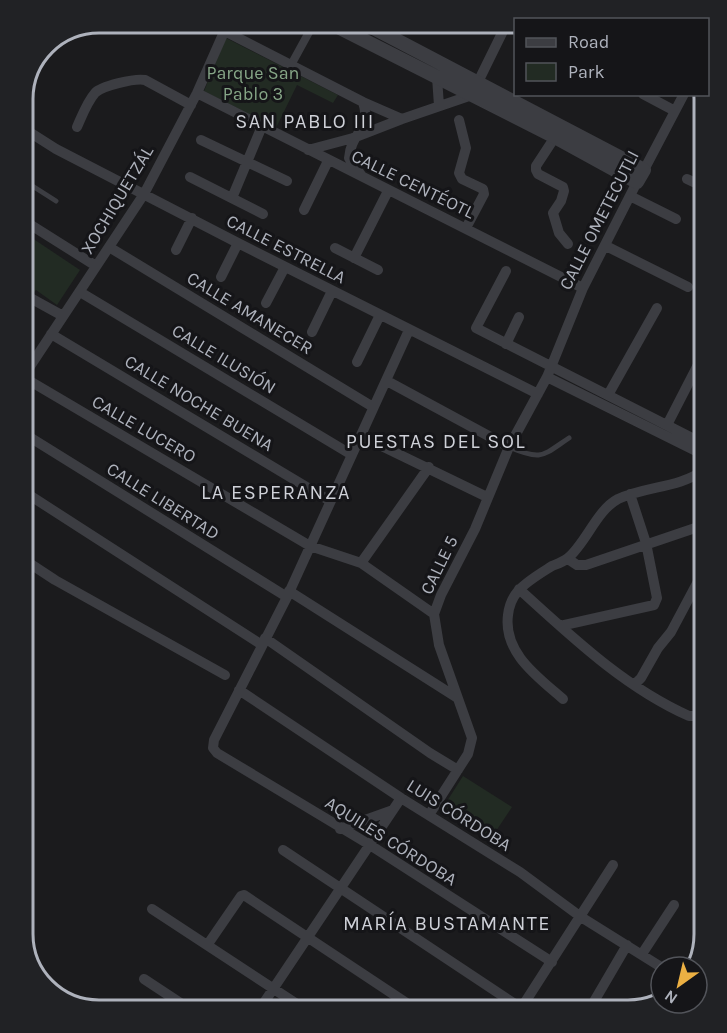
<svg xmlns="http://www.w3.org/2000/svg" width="727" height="1033" viewBox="0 0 727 1033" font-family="Karla,sans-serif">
  <rect width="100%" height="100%" fill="#1b1b1d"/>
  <!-- green -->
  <path fill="#222b23" d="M226,38L338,95L333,103L297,85L276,128L204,91Z
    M23,232L80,270L57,305L36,290L34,292L23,284Z
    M463,776L512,807L490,840L442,809Z"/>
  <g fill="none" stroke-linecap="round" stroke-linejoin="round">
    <!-- service -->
    <path stroke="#3c3d42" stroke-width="5" d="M23,180L56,201
      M509,447C542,461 542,456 569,438"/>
    <!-- pedestrian -->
    <path stroke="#3c3d42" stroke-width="8" d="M291,65L314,23"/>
    <!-- minor -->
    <path stroke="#3c3d42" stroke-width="10" d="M209,23L363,102L402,119
      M437,77L439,106
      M478,82L507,23
      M197,93C326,158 454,224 583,288
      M643,94L675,111
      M459,120L466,148L459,173L462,179L483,189L484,194L466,228
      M77,127C82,116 87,102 95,93C101,86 135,78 145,80L191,105
      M23,128L56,149L238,243L538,394
      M555,137L536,166V170L538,174L563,187L564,191L561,201L553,213L559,233L568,244
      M201,140L287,181
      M308,150L353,138L402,119L472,95
      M644,170L684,94
      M361,175L349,158C351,131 372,130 363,102
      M190,177L263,214
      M687,179L704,187
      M630,196L676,219
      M232,198L262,126
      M304,210L328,161
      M23,220L96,266
      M606,246L688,287
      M109,247L373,407
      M335,248L378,270
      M176,250L192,218
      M354,258L388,191
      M506,271L476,328L696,440L704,439
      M221,277L238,243
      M80,292L352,455
      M23,294L63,316
      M266,303L285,267
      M409,330L287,597L214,740L213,748L217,753L370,845L552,962
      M312,332L332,291
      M51,334L330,501
      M506,344L519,317
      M357,362L380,315
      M23,377L310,546L361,563L434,614
      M23,377L144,194L197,93L224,32
      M547,377L696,451L704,458
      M387,381L509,447
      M608,395L657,308
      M667,425L704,353
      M23,433L287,597
      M361,436L487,497
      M23,491L262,645
      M23,559L55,580L225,675
      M568,559L577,565H586L704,525
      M361,563L429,467
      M519,589C572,637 624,687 689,716H696L704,711
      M289,591L456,697
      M560,626L654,605L657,598L646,543L630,494
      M265,638L430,753L458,770
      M634,685L641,678L658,648L671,632L704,570
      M239,690L401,798L520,872L581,917L661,967
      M563,699C538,677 503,653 508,615C509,606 512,598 518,591C527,581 541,573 552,566C557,564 563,562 568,558C586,543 597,510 618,499C646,486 679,488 704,470
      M429,815L468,754L472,738L439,645L434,614L441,595L475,529L509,447L547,377L583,288L637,182
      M340,829L393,810
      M283,850L524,1010
      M152,909L306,1010
      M208,944L241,896L244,895L417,1010
      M642,954L674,905
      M144,979L191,1010
      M259,1010L401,798
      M520,1010L613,865
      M589,1010L627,945"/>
    <!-- tertiary -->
    <path stroke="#3c3d42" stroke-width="14" d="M330,23L555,137L637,182L644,170L364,23"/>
  </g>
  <g text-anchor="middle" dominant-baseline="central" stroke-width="6" stroke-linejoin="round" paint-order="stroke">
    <!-- park labels -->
    <g font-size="18" fill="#86a687" stroke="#151518">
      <text x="253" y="73">Parque San<tspan x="253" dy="21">Pablo 3</tspan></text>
    </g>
    <!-- street labels -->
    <g font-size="18" fill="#aeb2bc" stroke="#151518">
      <text transform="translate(413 184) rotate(26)">CALLE CENTÉOTL</text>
      <text transform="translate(117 200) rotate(-59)">XOCHIQUETZÁL</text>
      <text transform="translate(599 220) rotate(-63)">CALLE OMETECUTLI</text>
      <text transform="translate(286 249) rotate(27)">CALLE ESTRELLA</text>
      <text transform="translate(250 313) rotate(31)">CALLE AMANECER</text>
      <text transform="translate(224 359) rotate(31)">CALLE ILUSIÓN</text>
      <text transform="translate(199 403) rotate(31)">CALLE NOCHE BUENA</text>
      <text transform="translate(144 429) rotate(30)">CALLE LUCERO</text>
      <text transform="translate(163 501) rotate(32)">CALLE LIBERTAD</text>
      <text transform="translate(439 565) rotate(-64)">CALLE 5</text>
      <text transform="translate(459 815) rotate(32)">LUIS CÓRDOBA</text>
      <text transform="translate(391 841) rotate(32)">AQUILES CÓRDOBA</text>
    </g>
    <!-- neighbourhood labels -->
    <g font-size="20" letter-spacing="1.5" fill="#cfd1d8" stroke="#151518">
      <text x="305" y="121">SAN PABLO III</text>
      <text x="436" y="441">PUESTAS DEL SOL</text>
      <text x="276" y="492">LA ESPERANZA</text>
      <text x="447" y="923">MARÍA BUSTAMANTE</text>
    </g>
  </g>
  <!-- crop -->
  <path d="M0 0H727V1033H0ZM99 33H628A66 66 0 0 1 694 99V934A66 66 0 0 1 628 1000H99A66 66 0 0 1 33 934V99A66 66 0 0 1 99 33Z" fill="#212225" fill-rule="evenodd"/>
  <path fill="none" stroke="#aeb2bc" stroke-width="3" d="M99 33H628A66 66 0 0 1 694 99V934A66 66 0 0 1 628 1000H99A66 66 0 0 1 33 934V99A66 66 0 0 1 99 33Z"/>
  <!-- legend -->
  <rect x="514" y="18" width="195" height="78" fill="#151518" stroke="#52545a" stroke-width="1.5"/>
  <rect x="526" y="38" width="30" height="9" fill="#3c3d42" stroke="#52545a" stroke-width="1.5"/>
  <text x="568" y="48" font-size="18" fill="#aeb2bc">Road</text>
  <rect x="526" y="63" width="30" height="18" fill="#222b23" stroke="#52545a" stroke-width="1.5"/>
  <text x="568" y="78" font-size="18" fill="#aeb2bc">Park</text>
  <!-- north arrow -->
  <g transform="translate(679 985) rotate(214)"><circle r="28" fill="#151518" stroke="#52545a" stroke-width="1.5"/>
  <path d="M0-4.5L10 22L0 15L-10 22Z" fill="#ecb043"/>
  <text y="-9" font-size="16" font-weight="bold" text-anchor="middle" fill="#aeb2bc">N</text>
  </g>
</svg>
